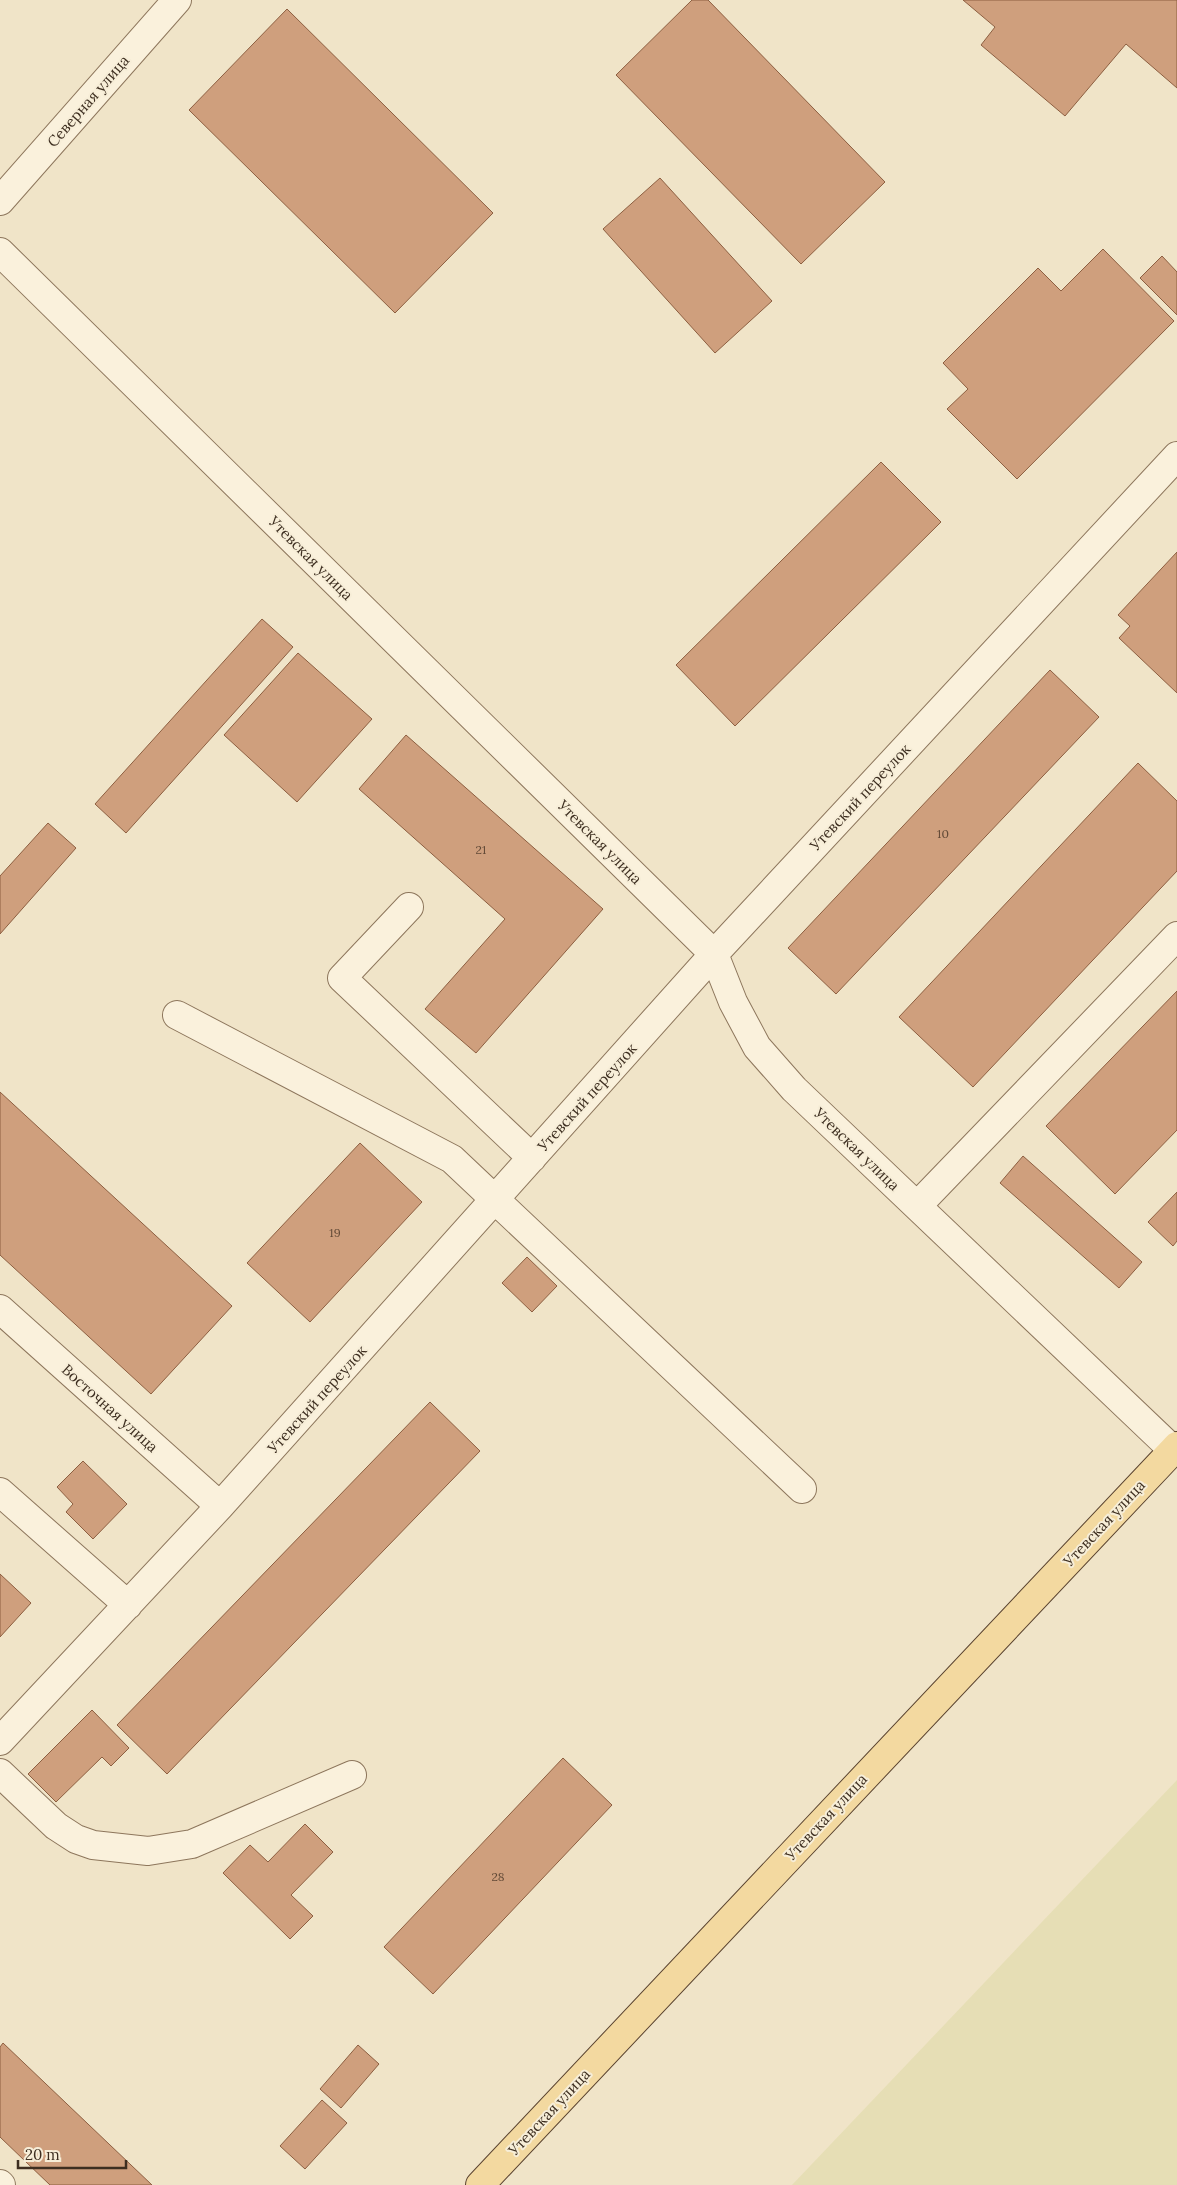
<svg xmlns="http://www.w3.org/2000/svg" width="1177" height="2185" viewBox="0 0 1177 2185" font-family="Lora,serif">
  <rect width="100%" height="100%" fill="#f0e4c8"/>
  <!-- farmland -->
  <path fill="#e6deb5" d="M1177,1780V2185H792Z"/>
  <!-- building -->
  <path fill="#cf9f7d" stroke="#8d5f41" d="M692,0H708L885,182L801,264L616,75Z
    M963,0H1177V88L1126,44L1065,116L981,45L995,27Z
    M287,9L493,213L395,313L189,110Z
    M660,178L772,301L715,353L603,229Z
    M1103,249L1174,321L1017,479L947,409L968,389L943,363L1038,268L1061,291Z
    M1162,256L1177,272V315L1140,278Z
    M881,462L941,522L735,726L676,665Z
    M1177,552V693L1119,638L1130,626L1118,615Z
    M262,619L293,647L126,833L95,804Z
    M298,653L372,719L297,802L224,735Z
    M1050,670L1099,717L836,994L788,948Z
    M406,735L603,909L476,1053L425,1009L505,919L359,789Z
    M1138,763L1177,801V871L973,1087L899,1017Z
    M48,823L76,848L0,934V876Z
    M1177,991V1130L1115,1194L1046,1126Z
    M0,1092L232,1306L151,1394L0,1255Z
    M360,1143L422,1202L310,1322L247,1263Z
    M1023,1156L1142,1262L1119,1288L1000,1183Z
    M1177,1192V1241L1173,1246L1148,1222Z
    M527,1257L557,1286L532,1312L502,1283Z
    M430,1402L480,1451L167,1774L117,1725Z
    M83,1461L127,1504L93,1539L66,1512L73,1504L57,1487Z
    M0,1574L31,1603L0,1637Z
    M92,1710L129,1748L111,1766L102,1757L56,1802L28,1774Z
    M563,1758L612,1805L433,1994L384,1947Z
    M305,1824L333,1852L291,1895L313,1916L290,1939L223,1873L250,1845L268,1862Z
    M3,2043L152,2185H50L0,2137V2047Z
    M358,2045L379,2064L341,2108L320,2089Z
    M322,2100L347,2123L305,2169L280,2146Z"/>
  <g fill="none" stroke-linecap="round" stroke-linejoin="round">
    <defs>
      <path id="minor" d="M0,201L177,0
        M0,252L714,954L733,1002L757,1047L794,1089L1173,1450
        M409,907L342,978L532,1158
        M177,1015L452,1159L802,1489
        M917,1206L1177,936
        M0,1309L220,1506
        M0,1492L128,1605
        M0,1741L220,1506L714,954L1177,456
        M0,1773L56,1826L76,1839L93,1845L148,1851L192,1844L352,1775
        M0,2184L1,2185"/>
      <path id="major" d="M480,2185L1177,1446"/>
    </defs>
    <!-- minor casing -->
    <use href="#minor" stroke="#8d765c" stroke-width="30"/>
    <!-- major casing -->
    <use href="#major" stroke="#5b4430" stroke-width="30"/>
    <!-- minor -->
    <use href="#minor" stroke="#faf1dc" stroke-width="28"/>
    <!-- major -->
    <use href="#major" stroke="#f3d9a0" stroke-width="28"/>
  </g>
  <g text-anchor="middle" dominant-baseline="central" stroke-width="4" stroke-linejoin="round" paint-order="stroke">
    <!-- number labels -->
    <g font-size="12" fill="#624a37">
      <text x="943" y="833">10</text>
      <text x="481" y="849">21</text>
      <text x="335" y="1232">19</text>
      <text x="498" y="1876">28</text>
    </g>
    <!-- street labels -->
    <g font-size="15" fill="#3d2e20" stroke="#f7eed8">
      <text transform="translate(88 101) rotate(-49)">Северная улица</text>
      <text transform="translate(311 558) rotate(45)">Утевская улица</text>
      <text transform="translate(860 797) rotate(-47)">Утевский переулок</text>
      <text transform="translate(600 842) rotate(45)">Утевская улица</text>
      <text transform="translate(587 1097) rotate(-48)">Утевский переулок</text>
      <text transform="translate(857 1149) rotate(44)">Утевская улица</text>
      <text transform="translate(317 1399) rotate(-48)">Утевский переулок</text>
      <text transform="translate(110 1408) rotate(42)">Восточная улица</text>
      <text transform="translate(1104 1523) rotate(-47)">Утевская улица</text>
      <text transform="translate(826 1817) rotate(-47)">Утевская улица</text>
      <text transform="translate(549 2112) rotate(-47)">Утевская улица</text>
    </g>
  </g>
  <!-- scale -->
  <path d="M18 2160v8h108v-8" fill="none" stroke="#3d2e20" stroke-width="2.5"/>
  <text x="25" y="2160" font-size="15" fill="#3d2e20" stroke="#f7eed8" stroke-width="4" paint-order="stroke">20 m</text>
</svg>
